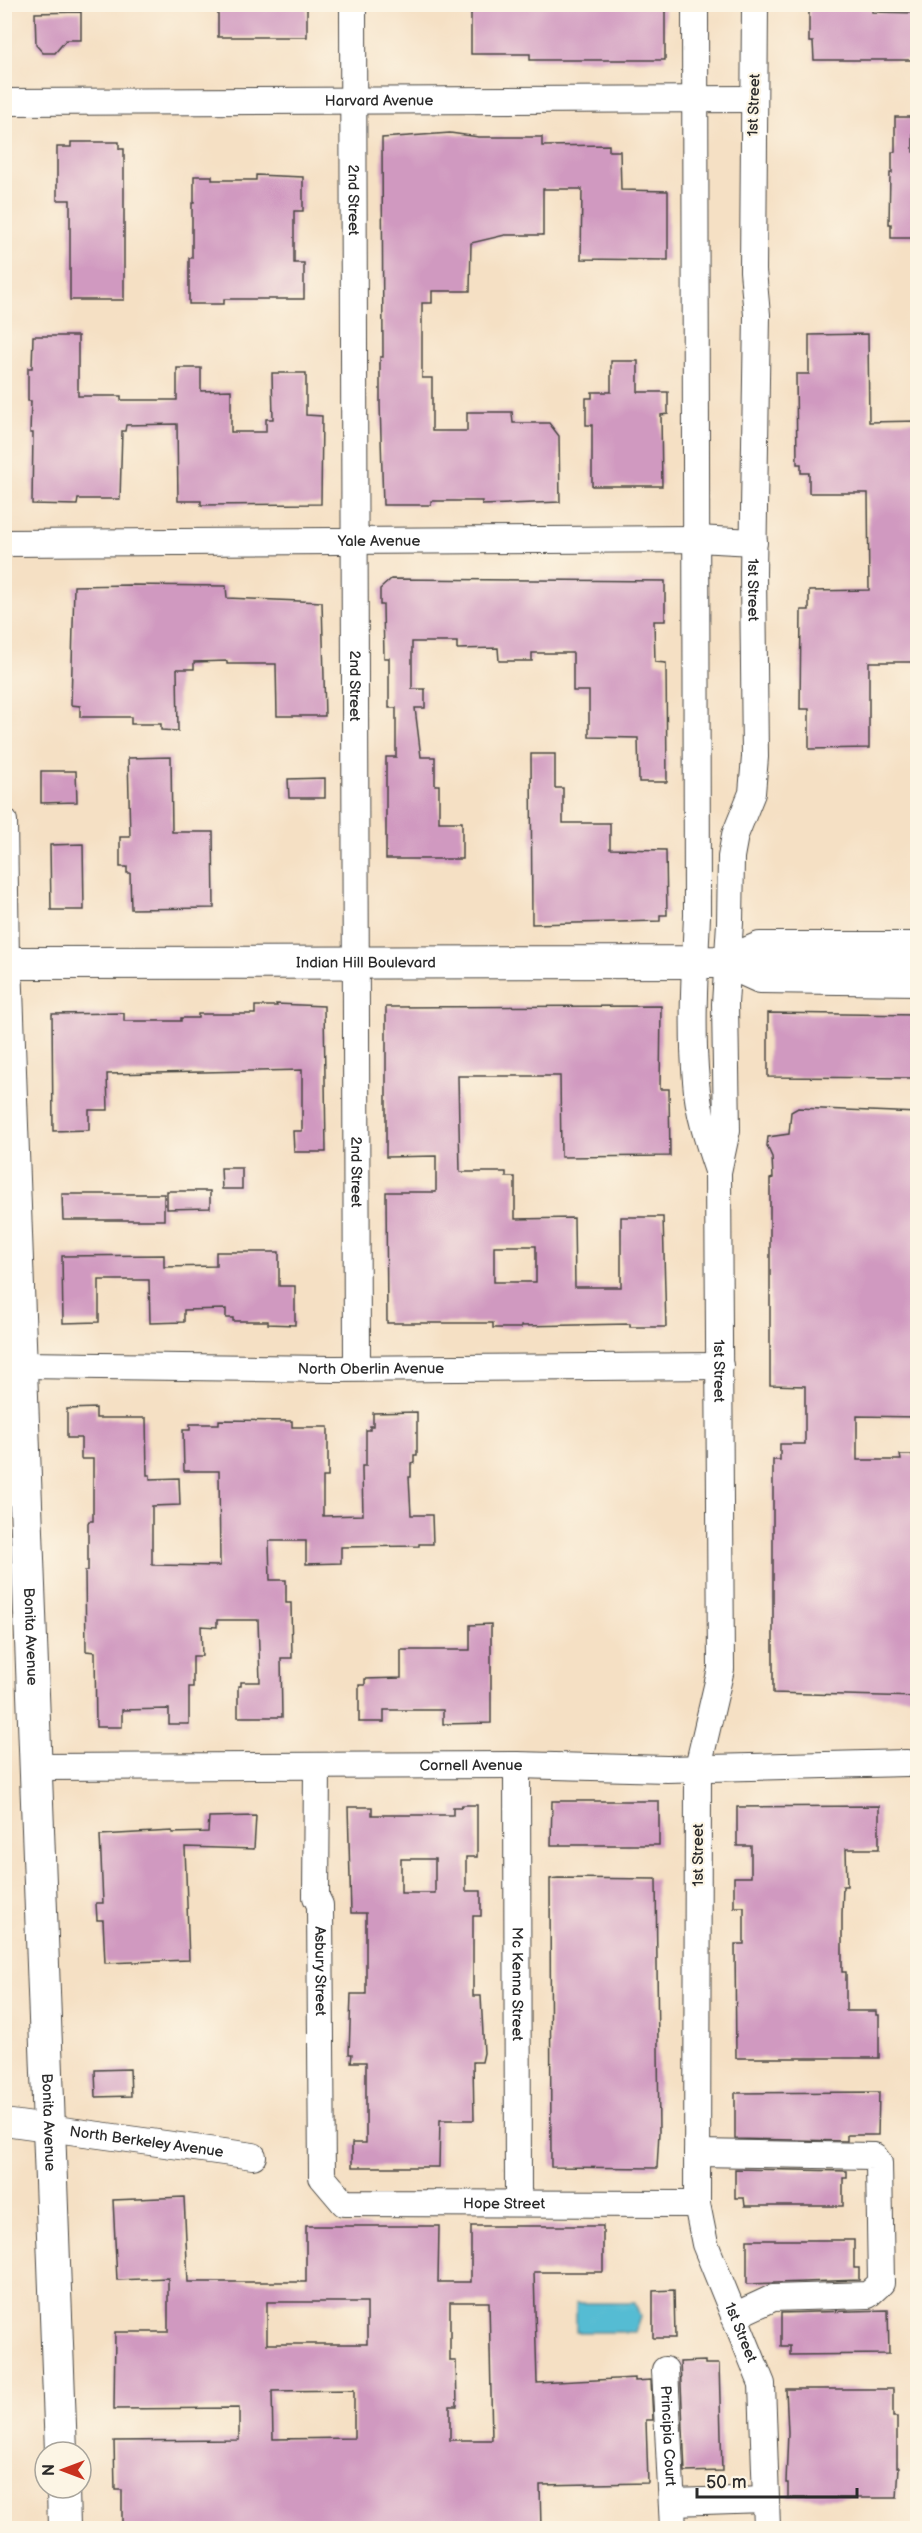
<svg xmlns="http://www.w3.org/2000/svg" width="922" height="2533" viewBox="0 0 922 2533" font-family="'Balsamiq Sans',sans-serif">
  <rect width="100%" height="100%" fill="#fcf5e5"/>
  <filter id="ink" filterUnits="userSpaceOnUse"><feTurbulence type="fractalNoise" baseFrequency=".0167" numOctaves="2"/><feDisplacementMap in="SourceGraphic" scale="12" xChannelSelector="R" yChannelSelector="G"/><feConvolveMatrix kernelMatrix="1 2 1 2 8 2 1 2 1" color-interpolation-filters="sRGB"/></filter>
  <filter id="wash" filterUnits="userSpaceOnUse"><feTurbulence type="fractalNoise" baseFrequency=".008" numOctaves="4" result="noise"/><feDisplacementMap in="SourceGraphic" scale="24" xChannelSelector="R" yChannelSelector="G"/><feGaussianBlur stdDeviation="1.35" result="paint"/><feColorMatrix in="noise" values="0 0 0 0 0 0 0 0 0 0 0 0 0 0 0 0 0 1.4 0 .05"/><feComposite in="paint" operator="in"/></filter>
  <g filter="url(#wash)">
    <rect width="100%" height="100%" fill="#f5e0c4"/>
    <!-- water -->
    <path fill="#55bcd3" stroke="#40747f" stroke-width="1.5" d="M576,2303H635L640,2317L635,2332H576Z"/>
    <g id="blocks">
      <!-- building -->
      <path fill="#d099c0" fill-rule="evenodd" d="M218,4H307V37H218Z
        M471,4H665V60H530V54H471Z
        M809,4H872V12L918,13V60H814L813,42H809Z
        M81,12V40H66L55,53H43L36,45L35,13Z
        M895,117H913V152H917V238H891V224H889L890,173H892V152H895Z
        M450,133L479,137H542V146L609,145V151H620L621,190L668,191V260L581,259L582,189H543V235H505L471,243L470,291H432V303H422V378H432V431H467V412H512L513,423H549L559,436L560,502L482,505V501H431V505H383L380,404V357H383L382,138Z
        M71,142H119V149H124V300H70V200H57V147H71Z
        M256,175L303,177V211H294V263H304V299H224V304H189V258H192V203H194V176H212V180H256Z
        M868,334L869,422L918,421V662H869V748L809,749V709H800L801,610H809V591L869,590L868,493H809V473H801V464H797L796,374H809V335Z
        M33,336H78V396H121V400H177V368H201V391L231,390V432H266V419H273L272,373H306V415L322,416L321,504L201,505V501H178L177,424L126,425L125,431H122L120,499H78L77,505L32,504L33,433H30L31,401H28V368H32Z
        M611,361H638V392H668V414L661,415L662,486H592V425H586V398H592V392H611Z
        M391,579L665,581V621H654L655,662L666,663L667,782H639L638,738L589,737V691H573V653H532V661H499L498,648L457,649V642H412V689H425V708H415L421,757H435V785H439V822H462V859H386V757H396V708H389V658H384L383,605H380V589Z
        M129,585L226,586L227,598L322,602L325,716H277L276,664H227V661L194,662V669H177L178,731L161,730V724H131V717H80V706L71,705L74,586Z
        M531,754H555V788H563V823H610V849L666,850L667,915H660V921L532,924Z
        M171,757L172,832H213L214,908L131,909L130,873H127V867H120V837H130L128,758Z
        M41,771H76L77,802L41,803Z
        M325,778V798H289L288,779Z
        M83,844L84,910H51L50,845Z
        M276,1004L324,1006L326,1152H294L293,1131H302V1070L107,1074L108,1110H89V1130L53,1131L52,1014L124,1013V1021H181V1018H198V1014H255V1006H277Z
        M661,1006L660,1089H669L670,1156L561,1157L560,1076H458L460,1172H506V1177H515V1219L574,1218L575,1287H621V1217H663L666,1327H630V1324L521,1326V1328H493V1323H387L386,1192H436V1156L386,1157V1007ZM494,1246H536V1282H494Z
        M768,1013L918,1015V1078L768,1077Z
        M798,1108L918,1113V1417L857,1416V1460H901L900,1455H918V1697L773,1693V1460H780V1444H805V1386L770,1385V1179L773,1178L772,1157L767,1146L768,1137L789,1134L791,1112Z
        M221,1168H242V1189H222Z
        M167,1191H210V1208L167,1209Z
        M62,1194H164V1220H63Z
        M216,1252H279V1286H295V1325L268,1324V1321H233V1318H226V1309L184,1310V1322L150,1323L149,1280H99V1322L63,1323L62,1256L164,1255V1267L216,1266Z
        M96,1408V1418H146L147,1475H150V1479L179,1478L180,1505L152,1506V1565L220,1566L219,1471H184L183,1430H190V1424H219V1420L292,1421V1427H328V1477H323V1516L363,1515L362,1471V1466H366V1430H370V1426H373V1413L417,1412V1455H414V1463L411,1464V1477H409L411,1515H432L433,1544H419V1546L341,1547V1563L306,1564V1541H269L270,1580H286V1603H291L292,1658H281L282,1717H238V1686H241V1682H260L258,1620H217V1627L201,1626L202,1656H193V1687H189V1724H169V1709L122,1710V1727H96L95,1652L86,1651L85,1571H88V1523L89,1521H93V1459H81V1438H67V1409Z
        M491,1624V1723L443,1724V1710H384V1722H359V1685H365V1679L401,1678V1650H470V1625Z
        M552,1801H659V1845H551Z
        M462,1805H477V1857H466V1891H481V1916H473V1996H481L484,2053L482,2062H473L474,2120H440L439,2167H352V2143H366V2062H351L352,2054H349L351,1994H366V1913H351L348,1807H372V1815H453V1807H461ZM401,1859H435V1893H401Z
        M879,1806V1849H846L847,1886H843L842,1914V1972H846V2011H876V2015H879V2058H736L735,1944H744V1907H734V1877H751V1846H737V1807Z
        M256,1816L254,1849L185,1847L189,1960L105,1963L103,1920H97L96,1903H103L100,1835L172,1831V1833L208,1832L209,1817Z
        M558,1878L656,1879L659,2132L657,2168L551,2167L550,1879Z
        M130,2069L131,2096L96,2097L95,2070Z
        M879,2092L878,2135H847V2141L735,2139V2093Z
        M735,2169L847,2171V2178H843V2206H745L744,2198H735Z
        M184,2197L188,2282H306V2226H439L438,2282H471V2226H603V2272H534L537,2383L635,2378V2381L651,2380L653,2420H646L648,2483L540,2485L541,2529H122V2490H115L114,2441L239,2440V2408L114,2409L115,2332H168V2278L117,2280L113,2200ZM267,2302H367V2344H267ZM450,2302H489L492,2440H450V2406H457L456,2361H450ZM354,2390V2438L273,2439L272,2391Z
        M747,2240H854V2268H859V2280L747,2284Z
        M674,2290L675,2338H653V2291Z
        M888,2310L889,2354L790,2355V2346H781V2313Z
        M705,2361V2364H719L722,2471L685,2472L680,2362Z
        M786,2389H893V2417H897V2467H899L897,2498H788V2483H786L788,2432Z"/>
    </g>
  </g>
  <g filter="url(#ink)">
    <use href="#blocks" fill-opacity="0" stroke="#494642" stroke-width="1.5"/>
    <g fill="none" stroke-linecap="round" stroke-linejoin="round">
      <defs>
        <g id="minor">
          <path id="s1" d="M353,4L357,1368"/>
          <path d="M695,4L697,915C695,969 691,1027 696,1081C698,1112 708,1142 718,1171"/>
          <path id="s2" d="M755,4L753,271L757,315L753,574L755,757L752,793L735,835L731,857L730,923L725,1004L727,1130L718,1172L721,1669L698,1767L697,2204L705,2244L762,2384L767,2528"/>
          <path id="s3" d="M4,102L754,99"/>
          <path id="s4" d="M4,543L697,539L754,542"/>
          <path d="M4,821L6,963"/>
          <path id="s5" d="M21,1365L334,1369L720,1366"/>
          <path id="s6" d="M517,1765L518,2203"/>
          <path id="s7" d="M317,1766L316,1897L320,1905L322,2177L344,2203L697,2204"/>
          <path id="s8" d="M36,1767L517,1765L667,1769L907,1763"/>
          <path id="s9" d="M4,2122L253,2156"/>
          <path d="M697,2153L874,2156L879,2163L881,2283L868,2295L773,2298L734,2316"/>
          <path id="s10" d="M665,2370L673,2528"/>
          <path d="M673,2502L765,2499"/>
        </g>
        <g id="major">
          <path d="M727,962L760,977L918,979"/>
          <path id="s11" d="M4,963L727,962L760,948H918"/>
          <path id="s12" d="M6,963L61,2452"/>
          <path d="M63,2488L64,2528"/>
        </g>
      </defs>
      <!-- minor casing -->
      <use href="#minor" stroke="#494642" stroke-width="28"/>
      <!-- major casing -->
      <use href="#major" stroke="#494642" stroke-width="34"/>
      <!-- minor -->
      <use href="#minor" stroke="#fff" stroke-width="26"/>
      <!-- major -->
      <use href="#major" stroke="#fff" stroke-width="32"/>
    </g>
  </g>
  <g text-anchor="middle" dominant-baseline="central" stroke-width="4.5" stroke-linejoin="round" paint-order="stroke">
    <!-- street labels -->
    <g font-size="15" fill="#2b2b2b" stroke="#fcf5e5">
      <text stroke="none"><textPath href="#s3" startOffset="375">Harvard Avenue</textPath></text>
      <text transform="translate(754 105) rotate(-88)">1st Street</text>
      <text stroke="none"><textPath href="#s1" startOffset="196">2nd Street</textPath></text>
      <text stroke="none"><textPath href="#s4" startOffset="375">Yale Avenue</textPath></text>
      <text stroke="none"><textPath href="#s2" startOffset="586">1st Street</textPath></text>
      <text stroke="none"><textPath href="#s1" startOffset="682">2nd Street</textPath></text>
      <text stroke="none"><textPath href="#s11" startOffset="362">Indian Hill Boulevard</textPath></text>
      <text stroke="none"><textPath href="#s1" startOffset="1168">2nd Street</textPath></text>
      <text stroke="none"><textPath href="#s5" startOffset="350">North Oberlin Avenue</textPath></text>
      <text stroke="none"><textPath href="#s2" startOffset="1372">1st Street</textPath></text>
      <text stroke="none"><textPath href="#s12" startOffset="674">Bonita Avenue</textPath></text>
      <text stroke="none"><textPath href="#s8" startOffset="435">Cornell Avenue</textPath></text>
      <text transform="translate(698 1855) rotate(-90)">1st Street</text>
      <text stroke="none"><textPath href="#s7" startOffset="206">Asbury Street</textPath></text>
      <text stroke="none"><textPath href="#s6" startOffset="219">Mc Kenna Street</textPath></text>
      <text stroke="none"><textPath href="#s12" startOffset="1160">Bonita Avenue</textPath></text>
      <text stroke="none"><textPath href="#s9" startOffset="144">North Berkeley Avenue</textPath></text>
      <text stroke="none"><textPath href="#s7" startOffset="606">Hope Street</textPath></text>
      <text stroke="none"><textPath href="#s2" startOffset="2344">1st Street</textPath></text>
      <text stroke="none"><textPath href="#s10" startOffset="66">Principia Court</textPath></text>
    </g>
  </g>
  <!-- margin -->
  <rect width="922" height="2533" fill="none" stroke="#fcf5e5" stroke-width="24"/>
  <!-- north arrow -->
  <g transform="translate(63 2470) rotate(270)"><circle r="28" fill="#fcf5e5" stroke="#a8a49b" stroke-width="1.5"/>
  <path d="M0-4.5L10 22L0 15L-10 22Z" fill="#c8321e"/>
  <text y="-9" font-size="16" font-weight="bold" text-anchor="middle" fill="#2b2b2b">N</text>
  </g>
  <!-- scale -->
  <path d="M697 2488v9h160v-9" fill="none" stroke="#2b2b2b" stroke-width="3"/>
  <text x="706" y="2488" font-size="18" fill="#2b2b2b" stroke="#fcf5e5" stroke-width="4.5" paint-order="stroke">50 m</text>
</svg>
